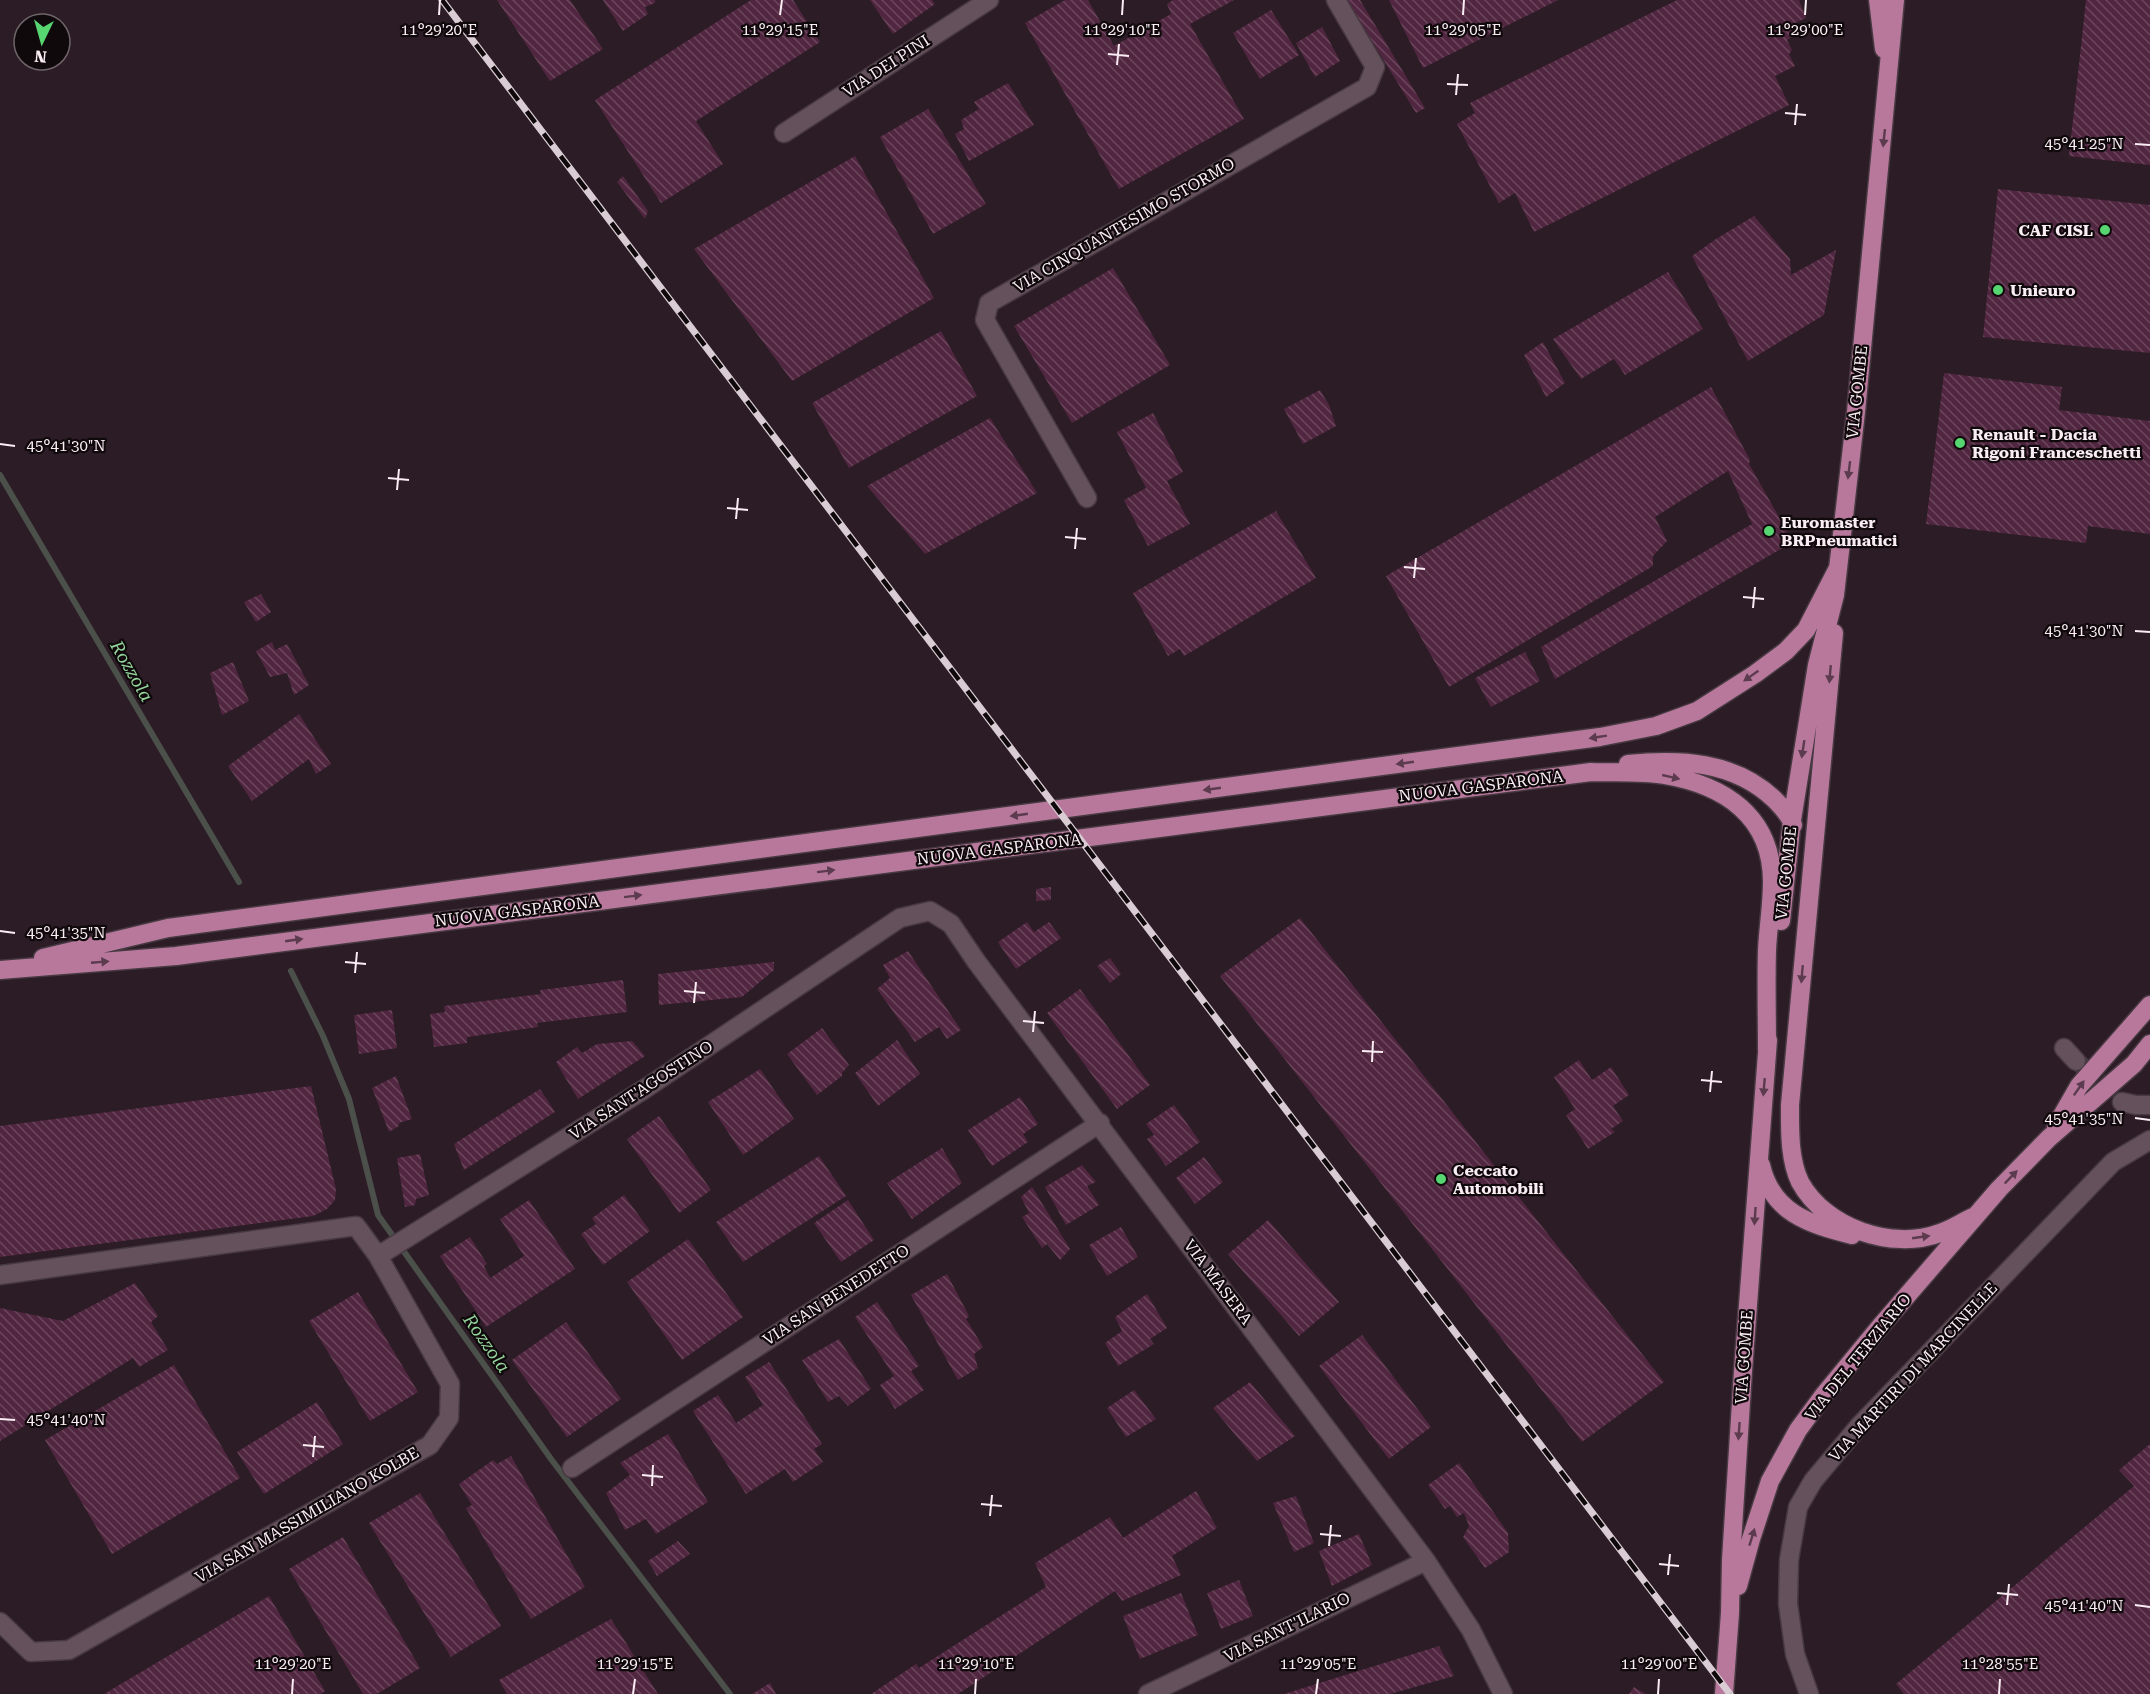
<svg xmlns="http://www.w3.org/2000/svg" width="2150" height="1694" viewBox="0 0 2150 1694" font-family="'Roboto Serif',serif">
  <defs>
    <pattern id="building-back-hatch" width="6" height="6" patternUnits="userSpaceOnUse" patternTransform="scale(1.5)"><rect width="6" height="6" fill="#512640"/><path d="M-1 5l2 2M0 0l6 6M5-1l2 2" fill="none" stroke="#6b465c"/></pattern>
  </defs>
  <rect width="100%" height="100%" fill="#2c1c25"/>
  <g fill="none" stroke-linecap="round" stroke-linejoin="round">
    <!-- stream -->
    <path stroke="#4b504a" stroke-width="6" d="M0,475L239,882
      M291,971L323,1036L349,1099L378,1215L551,1459L730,1694"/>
  </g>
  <!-- building -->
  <path fill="url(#building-back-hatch)" d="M497,0H570L603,49L550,81Z
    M603,0H655V3L645,7L648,14L623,31Z
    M751,0H793L820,42L696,121L723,164L661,203L595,100Z
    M870,0H932L935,4L893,34Z
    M1065,0H1088L1114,46L1171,14L1167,4L1173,0H1234L1190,24L1244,119L1119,189L1025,23Z
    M1347,0H1360L1425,108L1416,113Z
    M1389,0H1558L1423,68Z
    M1677,0H1799L1806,18L1791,25L1796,35L1787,40L1792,50L1789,54L1795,66L1775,76L1789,105L1534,232L1515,193L1499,203L1457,124L1475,113L1470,103Z
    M2086,0H2150V165L2069,156Z
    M1271,10L1299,55L1260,79L1233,33Z
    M1322,27L1340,61L1315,77L1296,43Z
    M1008,83L1034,125L969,161L955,134L964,129L961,120L979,109L974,102Z
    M928,109L986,204L933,234L880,137Z
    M855,156L934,298L792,381L694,249Z
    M623,176L648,211L645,219L617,182Z
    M1998,189L2150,205V353L1983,337Z
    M1754,216L1790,259L1791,275L1836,250L1824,315L1748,361L1692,256L1716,239Z
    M1113,268L1170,365L1072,423L1014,326Z
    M1668,272L1703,329L1625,375L1614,359L1581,379L1553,339Z
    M941,331L977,396L849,468L812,403Z
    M1543,342L1565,383L1546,397L1524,355Z
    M1944,373L2062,387L2059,410L2150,421V534L2088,526L2086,543L1926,524Z
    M1711,387L1750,460L1749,464L1793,542L1555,679L1541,647L1752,524L1728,471L1655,517L1667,541L1653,556V566L1449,687L1386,576Z
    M1320,390L1329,405L1336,426L1303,444L1284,409Z
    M1153,413L1183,472L1167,481L1190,524L1148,546L1124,500L1146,488L1117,432Z
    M990,418L1037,493L925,554L867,486Z
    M1276,511L1316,578L1184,656L1180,649L1168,656L1133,593Z
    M261,594L271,612L256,622L244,602Z
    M272,642L275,650L287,644L309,685L294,695L287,673L270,677L256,651Z
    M1525,652L1540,681L1491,707L1475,678Z
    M233,662L249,701L222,715L210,673Z
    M299,714L331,764L316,774L309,759L252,801L228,766Z
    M1051,887V900L1036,901V889Z
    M1300,918L1664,1382L1582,1442L1220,976Z
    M1027,922L1034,932L1049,922L1061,938L1016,969L998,942Z
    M908,951L961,1030L947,1039L939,1027L915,1042L877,989L890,978L883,965Z
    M1110,958L1121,974L1110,983L1097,966Z
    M774,962V970L742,997L659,1005L658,974Z
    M623,980L627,1012L537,1023L538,1027L467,1037V1043L434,1047L430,1014L445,1012L444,1006L541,994L540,990Z
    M1080,989L1150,1085L1117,1109L1047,1013Z
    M392,1010L397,1048L359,1054L354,1015Z
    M822,1028L849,1065L842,1073V1076L817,1095L787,1054Z
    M897,1040L920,1074L878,1106L855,1073Z
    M632,1041L645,1056L578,1099L556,1062L577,1047L582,1053L597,1044Z
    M1579,1060L1592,1080L1611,1067L1629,1095L1613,1106L1623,1121L1611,1129L1615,1132L1588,1149L1566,1115L1575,1109L1554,1077Z
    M760,1069L794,1119L743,1155L708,1102Z
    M396,1076L412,1119L399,1123V1126L389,1132L372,1088Z
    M311,1086L336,1189L335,1200L327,1209L313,1216L0,1257V1126Z
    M540,1089L555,1112L464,1170L454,1144Z
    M1020,1097L1038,1124L1023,1134L1028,1142L992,1166L968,1130Z
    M1174,1105L1200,1142L1166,1166L1147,1139L1154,1135L1146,1124Z
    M659,1116L711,1190L679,1213L627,1139Z
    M942,1148L962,1183L912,1219L887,1183Z
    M420,1154L429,1195L416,1199L415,1205L405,1207L397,1158Z
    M819,1156L846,1196L743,1262L716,1222Z
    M1204,1157L1223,1182L1195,1204L1176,1178Z
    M1082,1165L1096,1182L1087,1186L1099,1205L1066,1225L1045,1187Z
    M1032,1187L1070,1249L1060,1260L1047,1244L1042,1248L1022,1217L1029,1213L1021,1197Z
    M624,1195L650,1231L603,1265L581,1234L596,1224L592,1218Z
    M529,1200L575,1269L486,1327L440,1256L470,1237L487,1264L484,1266L490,1278L524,1256L500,1219Z
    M848,1200L874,1240L841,1262L814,1223Z
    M1268,1220L1339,1302L1299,1336L1228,1254Z
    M1121,1227L1138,1257L1107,1276L1089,1245Z
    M688,1239L743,1317L682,1360L627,1282Z
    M947,1274L969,1316L966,1319L983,1347L974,1354L978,1368L958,1380L911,1295Z
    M135,1283L158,1316L151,1322L168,1350L139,1367L133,1358L0,1441V1308L63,1321Z
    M358,1292L418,1392L370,1421L309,1321Z
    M1147,1294L1167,1328L1150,1339L1154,1344L1118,1366L1105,1343L1122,1331L1115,1317Z
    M877,1302L919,1366L911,1371L924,1390L895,1409L880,1385L894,1376L855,1317Z
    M566,1322L621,1399L567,1437L512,1360Z
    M1362,1335L1431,1427L1389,1459L1319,1366Z
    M839,1339L871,1389L848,1406L839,1396L828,1402L802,1360Z
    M769,1362L822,1444L814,1449L823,1462L793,1482L785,1469L746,1494L693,1411L718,1395L736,1423L763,1405L745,1377Z
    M174,1365L240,1478L112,1554L45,1440Z
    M1250,1382L1295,1436L1257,1461L1213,1408Z
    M1134,1390L1156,1419L1126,1437L1107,1408Z
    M317,1402L343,1444L264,1494L237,1452Z
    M668,1434L708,1502L656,1534L646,1519L625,1530L606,1493L630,1475L620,1463Z
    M2150,1444V1694H1904L1896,1684L2134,1486L2119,1470Z
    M511,1456L585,1587L531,1619L466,1508L472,1505L459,1484L493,1460L497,1464Z
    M1459,1463L1508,1533L1509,1552L1485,1568L1463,1537L1469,1526L1464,1513L1457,1517L1450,1506L1445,1509L1428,1485Z
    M1196,1491L1217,1528L1172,1556L1181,1575L1122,1601L1115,1591L958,1694H871L916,1664L919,1668L1046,1587L1035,1563L1110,1517L1123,1538Z
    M420,1493L501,1626L451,1657L369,1523Z
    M1296,1496L1314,1543L1294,1552L1273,1503Z
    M1359,1534L1372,1565L1332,1586L1319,1551Z
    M343,1537L420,1668L377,1694H363L289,1569Z
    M678,1541L690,1554L657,1576L648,1561Z
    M1239,1580L1253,1616L1221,1629L1207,1593Z
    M1181,1593L1198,1635L1140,1659L1123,1616Z
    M269,1596L325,1691L321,1694H104Z
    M611,1619L658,1694H507L499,1680Z
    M1439,1646L1454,1676L1390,1694H1284Z
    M770,1683L776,1694H752Z
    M1634,1687L1646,1694H1629Z"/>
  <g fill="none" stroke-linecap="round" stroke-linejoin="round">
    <!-- street-tunnel -->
    <path stroke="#4b3c44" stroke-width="18" stroke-dasharray="18 9" stroke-linecap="butt" d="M2079,1063L2122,1102"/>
    <defs>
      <path id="street" d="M784,133L989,0
        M1087,498L985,320L989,303L1367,87L1375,67L1336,0
        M2064,1048L2076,1061
        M2122,1102L2136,1105H2150
        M378,1256L643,1090L900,918L930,911L951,924L976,961L1426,1561L1471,1630L1503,1694
        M0,1275L356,1226L378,1256L450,1384L449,1418L430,1445L69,1650L31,1652L0,1622
        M572,1468L1100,1123
        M1148,1694L1426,1561
        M1809,1694L1795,1654L1788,1604L1789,1560L1798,1507L1813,1481L1859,1426L2113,1162L2150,1140"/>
      <path id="primary" d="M1878,0L1884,49
        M1834,633L1790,1105C1790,1129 1789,1159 1800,1182C1825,1228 1892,1251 1940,1233C1952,1229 1962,1222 1973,1217
        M1628,764C1680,759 1734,761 1774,799C1781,806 1790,815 1793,825
        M1781,921L1792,820L1817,665L1835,595L1856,412L1895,0
        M43,958L168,928L1600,737L1656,726L1697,711L1755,674L1786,651L1806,630L1838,568
        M0,970L176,956L1591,772C1615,773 1641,771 1664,775C1724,785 1772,816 1772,882C1772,905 1768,928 1767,950C1766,983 1767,1017 1767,1050
        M2056,1126L2079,1086L2150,1005
        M1761,1165C1772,1213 1809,1224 1852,1235
        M1738,1586L1751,1539L1770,1481L1798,1430L1823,1396L1879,1328L1999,1189L2049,1138L2134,1064L2150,1044
        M1724,1694L1730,1613L1731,1560L1743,1371L1768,1040"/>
    </defs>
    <!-- street casing -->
    <use href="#street" stroke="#473941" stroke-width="21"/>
    <!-- primary casing -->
    <use href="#primary" stroke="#473941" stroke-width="21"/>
    <!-- street -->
    <use href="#street" stroke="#65515c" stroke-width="18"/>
    <!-- primary -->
    <use href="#primary" stroke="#b7789c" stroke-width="18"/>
    <defs>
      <path id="rail" d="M442,0L1730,1694"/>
    </defs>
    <!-- rail casing -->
    <use href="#rail" stroke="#d9ccd3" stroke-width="7"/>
    <!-- rail -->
    <use href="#rail" stroke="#10090c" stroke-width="4.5" stroke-dasharray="14" stroke-linecap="butt"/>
  </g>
  <!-- one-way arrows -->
  <defs><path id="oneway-solid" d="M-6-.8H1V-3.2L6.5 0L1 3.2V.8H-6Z" transform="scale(1.5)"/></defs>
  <g fill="#5b3b4d">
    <use href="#oneway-solid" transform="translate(1884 138) rotate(96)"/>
    <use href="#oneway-solid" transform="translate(1849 470) rotate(97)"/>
    <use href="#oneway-solid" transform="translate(1830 674) rotate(95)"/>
    <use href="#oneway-solid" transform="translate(1751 676) rotate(145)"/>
    <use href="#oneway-solid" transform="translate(1598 737) rotate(171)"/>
    <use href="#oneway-solid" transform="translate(1803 749) rotate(99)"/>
    <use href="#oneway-solid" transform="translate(1405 763) rotate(172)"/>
    <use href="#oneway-solid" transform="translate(1671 777) rotate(13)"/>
    <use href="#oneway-solid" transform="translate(1212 789) rotate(172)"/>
    <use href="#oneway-solid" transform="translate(1019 815) rotate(172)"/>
    <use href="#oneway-solid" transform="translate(826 871) rotate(-7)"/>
    <use href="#oneway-solid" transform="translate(633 896) rotate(-7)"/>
    <use href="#oneway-solid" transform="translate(294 940) rotate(-8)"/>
    <use href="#oneway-solid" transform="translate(100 962) rotate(-5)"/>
    <use href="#oneway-solid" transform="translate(1802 974) rotate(95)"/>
    <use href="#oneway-solid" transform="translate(1764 1087) rotate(95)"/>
    <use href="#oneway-solid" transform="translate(2079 1088) rotate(-55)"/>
    <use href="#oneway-solid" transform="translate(2011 1177) rotate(-46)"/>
    <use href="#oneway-solid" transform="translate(1755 1216) rotate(94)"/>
    <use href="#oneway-solid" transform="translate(1921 1237) rotate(-8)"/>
    <use href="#oneway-solid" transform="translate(1739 1431) rotate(94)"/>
    <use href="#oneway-solid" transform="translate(1752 1537) rotate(-73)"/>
  </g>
  <!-- ticks -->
  <path fill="none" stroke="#faeef4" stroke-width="2" d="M439,15L440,0M780,15L782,0M1122,15L1123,0M1463,15L1464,0M1805,15L1806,0M1108,54L1129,56M1117,65L1119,44M1447,84L1468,85M1456,95L1458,74M1785,113L1806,115M1795,125L1797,104M2135,144L2150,145M0,444L15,446M388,478L409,480M397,490L399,469M727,508L748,510M736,519L738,498M1065,537L1086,539M1075,549L1077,528M1404,567L1425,569M1414,578L1416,558M1743,597L1764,599M1753,608L1755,587M2135,631L2150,632M0,931L15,933M345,962L366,964M355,973L357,952M684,991L705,993M694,1003L696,982M1023,1021L1044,1023M1033,1032L1035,1011M1362,1051L1383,1052M1372,1062L1373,1041M1701,1080L1722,1082M1710,1092L1712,1071M2135,1118L2150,1120M0,1419L15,1420M303,1445L324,1447M313,1457L315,1436M642,1475L663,1477M652,1486L653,1465M981,1504L1002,1506M990,1516L992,1495M1320,1534L1341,1536M1329,1546L1331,1525M1659,1564L1679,1566M1668,1575L1670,1554M1997,1593L2018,1595M2007,1605L2009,1584M2135,1605L2150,1607M292,1694L293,1679M633,1694L635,1679M975,1694L976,1679M1316,1694L1318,1679M1658,1694L1659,1679M1999,1694L2000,1679"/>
  <!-- markers -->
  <g fill="#57d570" stroke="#10090c" stroke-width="2">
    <circle cx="2105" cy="230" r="6"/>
    <circle cx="1998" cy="290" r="6"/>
    <circle cx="1960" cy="443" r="6"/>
    <circle cx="1769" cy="531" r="6"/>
    <circle cx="1441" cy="1179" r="6"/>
  </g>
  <g text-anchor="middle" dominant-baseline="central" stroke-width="4.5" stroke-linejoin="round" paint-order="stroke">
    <!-- street labels -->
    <g font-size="16" fill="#faeef4" stroke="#10090c">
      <text transform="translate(886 66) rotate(-33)">VIA DEI PINI</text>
      <text transform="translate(1124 225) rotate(-30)">VIA CINQUANTESIMO STORMO</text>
      <text transform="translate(1857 392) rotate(-84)">VIA GOMBE</text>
      <text transform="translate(1481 786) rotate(-7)">NUOVA GASPARONA</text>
      <text transform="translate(999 849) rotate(-7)">NUOVA GASPARONA</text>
      <text transform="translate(1786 873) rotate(-84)">VIA GOMBE</text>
      <text transform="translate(517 911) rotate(-7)">NUOVA GASPARONA</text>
      <text transform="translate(641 1090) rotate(-33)">VIA SANT'AGOSTINO</text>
      <text transform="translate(1218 1282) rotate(53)">VIA MASERA</text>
      <text transform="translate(836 1295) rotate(-33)">VIA SAN BENEDETTO</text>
      <text transform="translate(1744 1357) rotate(-86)">VIA GOMBE</text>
      <text transform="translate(1858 1357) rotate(-51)">VIA DEL TERZIARIO</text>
      <text transform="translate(1913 1372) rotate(-47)">VIA MARTIRI DI MARCINELLE</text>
      <text transform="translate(307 1515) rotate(-30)">VIA SAN MASSIMILIANO KOLBE</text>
      <text transform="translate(1287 1627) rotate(-26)">VIA SANT'ILARIO</text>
    </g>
    <!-- poi labels -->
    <g font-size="16" font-weight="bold" fill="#faeef4" stroke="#10090c" text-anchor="start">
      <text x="2093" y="230" text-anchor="end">CAF CISL</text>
      <text x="2010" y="290">Unieuro</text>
      <text x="1972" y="434">Renault - Dacia<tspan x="1972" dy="18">Rigoni Franceschetti</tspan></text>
      <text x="1781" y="522">Euromaster<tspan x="1781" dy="18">BRPneumatici</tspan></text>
      <text x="1453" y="1170">Ceccato<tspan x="1453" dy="18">Automobili</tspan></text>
    </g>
    <!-- water labels -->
    <g font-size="18" font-style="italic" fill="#94d49b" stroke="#10090c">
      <text transform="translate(132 671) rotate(60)">Rozzola</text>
      <text transform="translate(487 1343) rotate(55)">Rozzola</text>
    </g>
  </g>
  <g font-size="15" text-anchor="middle" fill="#faeef4" stroke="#10090c" stroke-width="4.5" stroke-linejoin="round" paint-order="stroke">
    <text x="439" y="35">11°29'20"E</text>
    <text x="780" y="35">11°29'15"E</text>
    <text x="1122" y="35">11°29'10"E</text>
    <text x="1463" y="35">11°29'05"E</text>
    <text x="1805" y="35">11°29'00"E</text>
    <text x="2084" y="149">45°41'25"N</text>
    <text x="66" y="451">45°41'30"N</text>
    <text x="2084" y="636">45°41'30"N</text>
    <text x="66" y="938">45°41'35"N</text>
    <text x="2084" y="1124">45°41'35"N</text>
    <text x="66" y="1425">45°41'40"N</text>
    <text x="2084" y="1611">45°41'40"N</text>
    <text x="293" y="1669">11°29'20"E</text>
    <text x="635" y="1669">11°29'15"E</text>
    <text x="976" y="1669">11°29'10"E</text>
    <text x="1318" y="1669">11°29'05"E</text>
    <text x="1659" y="1669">11°29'00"E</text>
    <text x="2000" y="1669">11°28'55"E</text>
  </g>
  <!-- north arrow -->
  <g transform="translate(42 42) rotate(185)"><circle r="28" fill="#10090c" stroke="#6e6569" stroke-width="1.5"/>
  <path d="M0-4.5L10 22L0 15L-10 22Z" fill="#57d570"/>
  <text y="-9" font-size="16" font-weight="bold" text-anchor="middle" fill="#faeef4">N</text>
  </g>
</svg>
